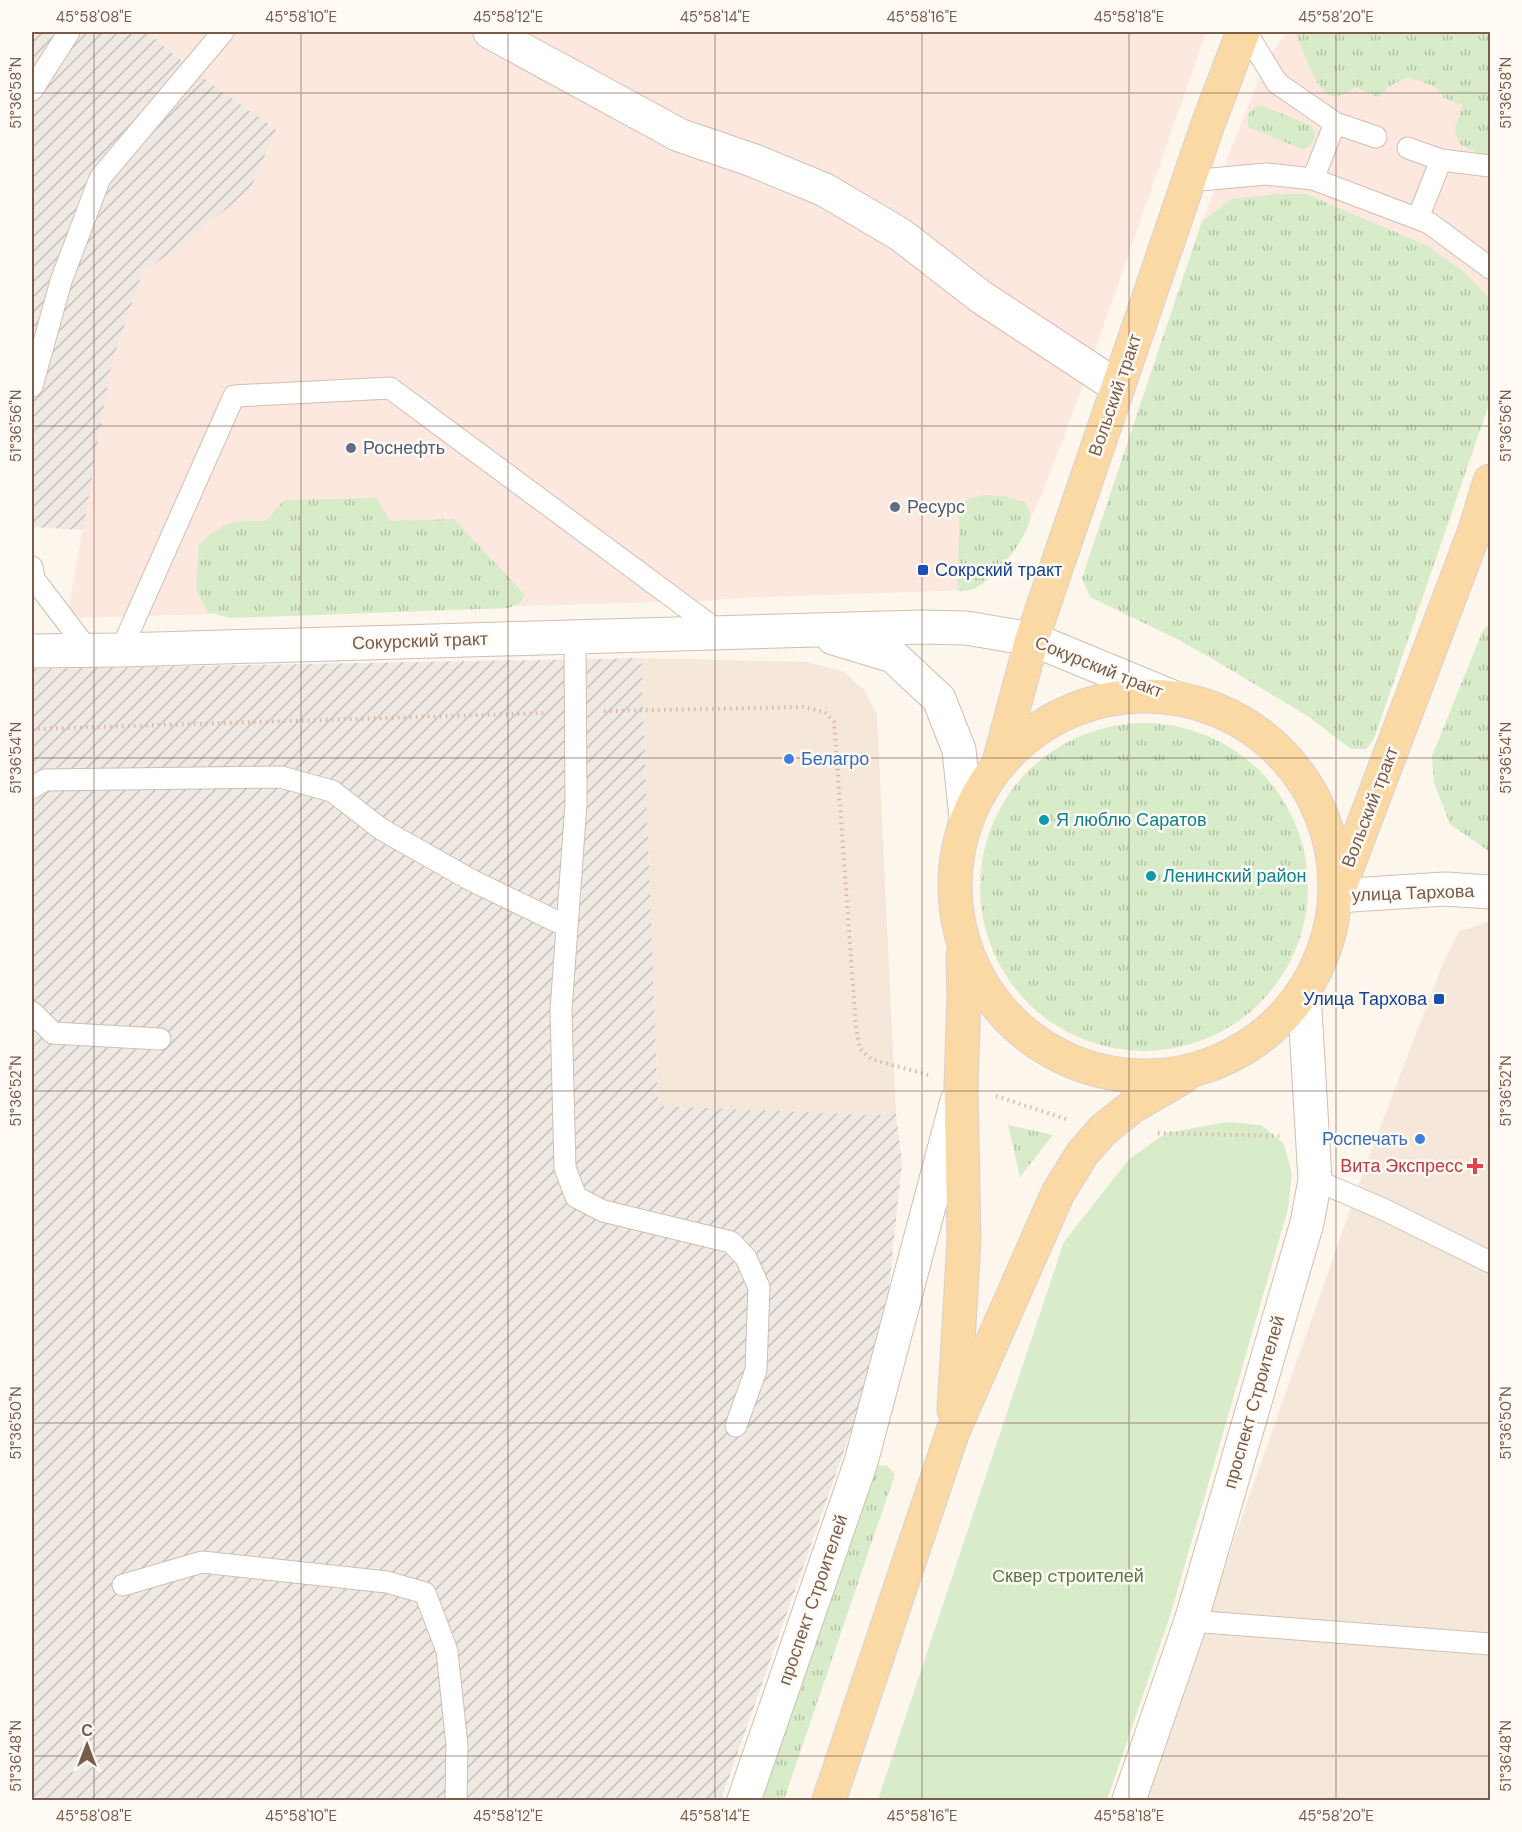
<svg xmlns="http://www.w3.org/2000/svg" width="1522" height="1832" viewBox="0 0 1522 1832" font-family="'DM Sans',sans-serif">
  <defs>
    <pattern id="industrial-furrows" width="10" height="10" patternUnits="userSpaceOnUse" patternTransform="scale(1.5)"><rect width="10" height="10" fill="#efe9e4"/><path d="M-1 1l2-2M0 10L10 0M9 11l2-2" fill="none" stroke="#c7c0bb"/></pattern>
    <pattern id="grass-tufts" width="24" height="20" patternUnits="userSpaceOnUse" patternTransform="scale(1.5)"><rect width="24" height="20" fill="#d8ecc9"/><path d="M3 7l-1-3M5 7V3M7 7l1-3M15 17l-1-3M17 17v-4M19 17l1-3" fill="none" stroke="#b4c2a5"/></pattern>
  </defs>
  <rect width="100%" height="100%" fill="#fdf6ec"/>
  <!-- residential -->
  <path fill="#f5e8da" d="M641,658L807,662L844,672L865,691L877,715L896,1114L872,1115L658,1107Z
    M1488,922H1490V1800H1146L1202,1642L1216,1591L1365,1167L1442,966L1459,931Z"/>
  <!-- commercial -->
  <path fill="#fde8e0" d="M146,32H1206L1083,385L1042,494L1014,551L992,577L971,590L743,598L700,601L67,618L111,366L142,273L180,246L250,190L276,129L211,84Z
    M1288,32H1306L1395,68L1460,87L1490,121V299L1463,271L1426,245L1306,194L1231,199L1202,221L1268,57Z"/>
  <!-- industrial -->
  <path fill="url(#industrial-furrows)" d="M32,32H146L211,84L276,129L250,190L180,246L142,273L111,366L83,530L32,527Z
    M641,658L658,1106L872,1115L896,1114L902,1162L888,1298L864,1394L721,1800H32V669Z"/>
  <!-- grass -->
  <path fill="url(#grass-tufts)" d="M1295,32H1490V155H1484L1460,145L1454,131L1463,105L1444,98L1434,86L1408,77L1388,87L1378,97L1355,87C1349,92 1341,97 1333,96C1315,92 1302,47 1295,32Z
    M1261,105L1312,126C1317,137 1315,146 1302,149L1249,128C1245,116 1249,109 1261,105Z
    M1276,194H1306L1426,245L1463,271L1490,299V401L1374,739L1366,749H1351L1309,717L1218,662L1175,638L1090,597L1082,578L1202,221L1231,199Z
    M983,495L1004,496L1025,502C1028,507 1031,514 1030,520C1026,540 991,584 971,590C967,591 961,590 957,591L960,506L969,499Z
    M377,498L390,521L454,519L525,595L521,602L509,608L230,618L208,612L196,591L199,544C228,520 229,521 266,521L284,500Z
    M1490,624V852L1450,824L1434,783L1432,756L1483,630Z
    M980 887a164 164 0 1 1 328 0a164 164 0 1 1-328 0Z
    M1008,1125L1053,1135L1020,1177Z
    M875,1465L887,1466L895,1474L784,1800H760Z"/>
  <!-- green -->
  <path fill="#d8ecc9" d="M1227,1122L1261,1125L1284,1144L1292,1174L1288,1209L1170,1616L1107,1800H878L1064,1242L1129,1159L1166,1133Z"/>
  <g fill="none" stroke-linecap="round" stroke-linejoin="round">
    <defs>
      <path id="service" d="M1246,32L1277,83L1335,123L1376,137
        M32,90L69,32
        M1408,148L1441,160L1490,166
        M1313,179L1429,223L1490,268
        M1189,181L1266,174L1313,179L1335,123
        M1418,218L1441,160
        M32,386L61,281L100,178L223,32
        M32,567L34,579L88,650
        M575,637L576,804L561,1010L565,1168L576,1197L603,1211L731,1242L746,1258L759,1287L756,1370L736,1426
        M121,650L234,396L390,388L721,633
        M32,788L45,780L281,777L332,791L381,829L471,880L566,926
        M32,1012L53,1033L160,1039
        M1315,1180L1383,1209L1490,1262
        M123,1585L202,1562L387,1582L425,1593L447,1651L457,1745L456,1800
        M1191,1621L1490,1644"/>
      <path id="minor" d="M490,32L679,135L752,160L825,190L901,235L981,297L1118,387
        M744,1800L861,1462L957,1101
        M1129,1800L1191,1621L1307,1223L1315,1180L1304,993"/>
      <path id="tertiary" d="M833,638L893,656L939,699L959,750L966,818
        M32,651L121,650L921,627L966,628L1032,639L1175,698"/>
      <path id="secondary" d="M1336,896L1445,889L1490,892"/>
      <path id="primary" d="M955 886a190 190 0 1 1 380 0a190 190 0 1 1-380 0Z
        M999,762L1032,639L1208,124L1243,32
        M1339,889L1474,533L1490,481
        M954,1410L964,1240L961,1085L964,996L963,955
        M829,1800L953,1431L1058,1193L1082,1154L1103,1130L1133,1106L1183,1077"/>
    </defs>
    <!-- service casing -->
    <use href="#service" stroke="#d1beb0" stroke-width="23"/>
    <!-- minor casing -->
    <use href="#minor" stroke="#d1beb0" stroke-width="35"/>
    <!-- tertiary casing -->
    <use href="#tertiary" stroke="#d1beb0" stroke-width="35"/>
    <!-- secondary casing -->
    <use href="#secondary" stroke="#d6c0b0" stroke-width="35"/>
    <!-- primary casing -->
    <use href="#primary" stroke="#dad1cd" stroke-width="35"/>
    <!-- path -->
    <path stroke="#d9b8a5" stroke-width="4" stroke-dasharray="1.5 4.5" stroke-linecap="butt" d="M604,711L803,707L825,712L834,722L856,1028L860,1049L871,1059L928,1075
      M32,729L546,713
      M996,1096L1066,1119
      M1158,1133L1279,1136
      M1347,1139L1400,1143"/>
    <!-- service -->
    <use href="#service" stroke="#fff" stroke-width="21"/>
    <!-- minor -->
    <use href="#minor" stroke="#fff" stroke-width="33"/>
    <!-- tertiary -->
    <use href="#tertiary" stroke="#fff" stroke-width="33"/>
    <!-- secondary -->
    <use href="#secondary" stroke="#fff" stroke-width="33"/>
    <!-- primary -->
    <use href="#primary" stroke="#fbd9a5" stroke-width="33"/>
  </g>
  <!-- ticks -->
  <path fill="none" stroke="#7a5c4d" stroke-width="1.5" stroke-opacity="0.45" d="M94,32V1800M301,32V1800M508,32V1800M715,32V1800M922,32V1800M1129,32V1800M1336,32V1800M32,93H1490M32,426H1490M32,758H1490M32,1091H1490M32,1423H1490M32,1756H1490"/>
  <!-- markers -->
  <g fill="#5c6f8a" stroke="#fffaf3" stroke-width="2">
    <circle cx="351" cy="448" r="6"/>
    <circle cx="895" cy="507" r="6"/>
  </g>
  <g fill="#1a4fb4" stroke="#fffaf3" stroke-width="2">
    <rect x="917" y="564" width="12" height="12" rx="3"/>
    <rect x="1433" y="993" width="12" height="12" rx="3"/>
  </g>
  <g fill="#3f7fe0" stroke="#fffaf3" stroke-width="2">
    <circle cx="789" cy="759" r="6"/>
    <circle cx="1420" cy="1139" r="6"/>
  </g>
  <g fill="#0f9aa8" stroke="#fffaf3" stroke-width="2">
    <circle cx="1044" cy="820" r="6"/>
    <circle cx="1151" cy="876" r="6"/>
  </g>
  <path fill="#e0444e" stroke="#fffaf3" stroke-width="2" d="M1472 1157h6v6h6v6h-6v6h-6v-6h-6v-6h6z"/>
  <g text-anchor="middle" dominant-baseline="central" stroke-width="5" stroke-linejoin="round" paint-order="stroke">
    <!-- street labels -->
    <g font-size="18" fill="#7a5c4d" stroke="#fffaf3">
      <text transform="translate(1115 395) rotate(-71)">Вольский тракт</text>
      <text transform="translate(420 641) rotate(-2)">Сокурский тракт</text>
      <text transform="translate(1099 667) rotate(22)">Сокурский тракт</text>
      <text transform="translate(1370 807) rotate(-69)">Вольский тракт</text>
      <text transform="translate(1413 893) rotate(-2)">улица Тархова</text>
      <text transform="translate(1254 1402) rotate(-74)">проспект Строителей</text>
      <text transform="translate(813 1600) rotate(-71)">проспект Строителей</text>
    </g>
    <!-- service labels -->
    <g font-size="18" fill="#4e5e75" stroke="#fffaf3" text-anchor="start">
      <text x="363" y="448">Роснефть</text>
      <text x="907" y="507">Ресурс</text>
    </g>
    <!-- transit labels -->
    <g font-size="18" fill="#164399" stroke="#fffaf3" text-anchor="start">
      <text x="935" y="570">Сокрский тракт</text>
      <text x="1427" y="999" text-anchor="end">Улица Тархова</text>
    </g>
    <!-- shop labels -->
    <g font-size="18" fill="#366cbe" stroke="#fffaf3" text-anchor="start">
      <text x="801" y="759">Белагро</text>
      <text x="1408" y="1139" text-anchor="end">Роспечать</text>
    </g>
    <!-- culture labels -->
    <g font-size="18" fill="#0d838f" stroke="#fffaf3" text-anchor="start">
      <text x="1056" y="820">Я люблю Саратов</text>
      <text x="1163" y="876">Ленинский район</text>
    </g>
    <!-- health labels -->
    <g font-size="18" fill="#be3a42" stroke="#fffaf3" text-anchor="end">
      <text x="1463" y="1166">Вита Экспресс</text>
    </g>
    <!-- park labels -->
    <g font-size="18" fill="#537a41" stroke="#fffaf3">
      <text x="1068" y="1576">Cквер cтроителей</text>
    </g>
  </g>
  <!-- border -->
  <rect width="1522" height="1832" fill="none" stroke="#fffaf3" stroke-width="66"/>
  <!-- north arrow -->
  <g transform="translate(87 1745)" stroke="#fffaf3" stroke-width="4.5" paint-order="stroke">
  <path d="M0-4.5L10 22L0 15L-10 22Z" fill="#7a5c4d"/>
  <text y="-9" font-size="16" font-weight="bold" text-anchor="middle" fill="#7a5c4d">С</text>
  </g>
  <rect x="33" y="33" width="1456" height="1766" fill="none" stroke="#7a5c4d" stroke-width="2"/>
  <g font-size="15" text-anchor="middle" fill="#7a5c4d">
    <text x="94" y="22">45°58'08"E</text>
    <text x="301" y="22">45°58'10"E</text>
    <text x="508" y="22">45°58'12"E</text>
    <text x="715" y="22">45°58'14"E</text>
    <text x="922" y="22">45°58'16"E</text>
    <text x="1129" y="22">45°58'18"E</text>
    <text x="1336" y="22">45°58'20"E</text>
    <text transform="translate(16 93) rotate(-90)" y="5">51°36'58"N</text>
    <text transform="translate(1506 93) rotate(-90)" y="5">51°36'58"N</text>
    <text transform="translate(16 426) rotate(-90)" y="5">51°36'56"N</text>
    <text transform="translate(1506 426) rotate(-90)" y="5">51°36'56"N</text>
    <text transform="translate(16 758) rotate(-90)" y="5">51°36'54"N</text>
    <text transform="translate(1506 758) rotate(-90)" y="5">51°36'54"N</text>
    <text transform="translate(16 1091) rotate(-90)" y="5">51°36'52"N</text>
    <text transform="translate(1506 1091) rotate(-90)" y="5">51°36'52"N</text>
    <text transform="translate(16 1423) rotate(-90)" y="5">51°36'50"N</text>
    <text transform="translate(1506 1423) rotate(-90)" y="5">51°36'50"N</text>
    <text transform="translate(16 1756) rotate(-90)" y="5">51°36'48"N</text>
    <text transform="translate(1506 1756) rotate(-90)" y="5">51°36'48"N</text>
    <text x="94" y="1821">45°58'08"E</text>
    <text x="301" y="1821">45°58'10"E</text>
    <text x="508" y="1821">45°58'12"E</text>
    <text x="715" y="1821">45°58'14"E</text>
    <text x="922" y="1821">45°58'16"E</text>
    <text x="1129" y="1821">45°58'18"E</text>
    <text x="1336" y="1821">45°58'20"E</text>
  </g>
</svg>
